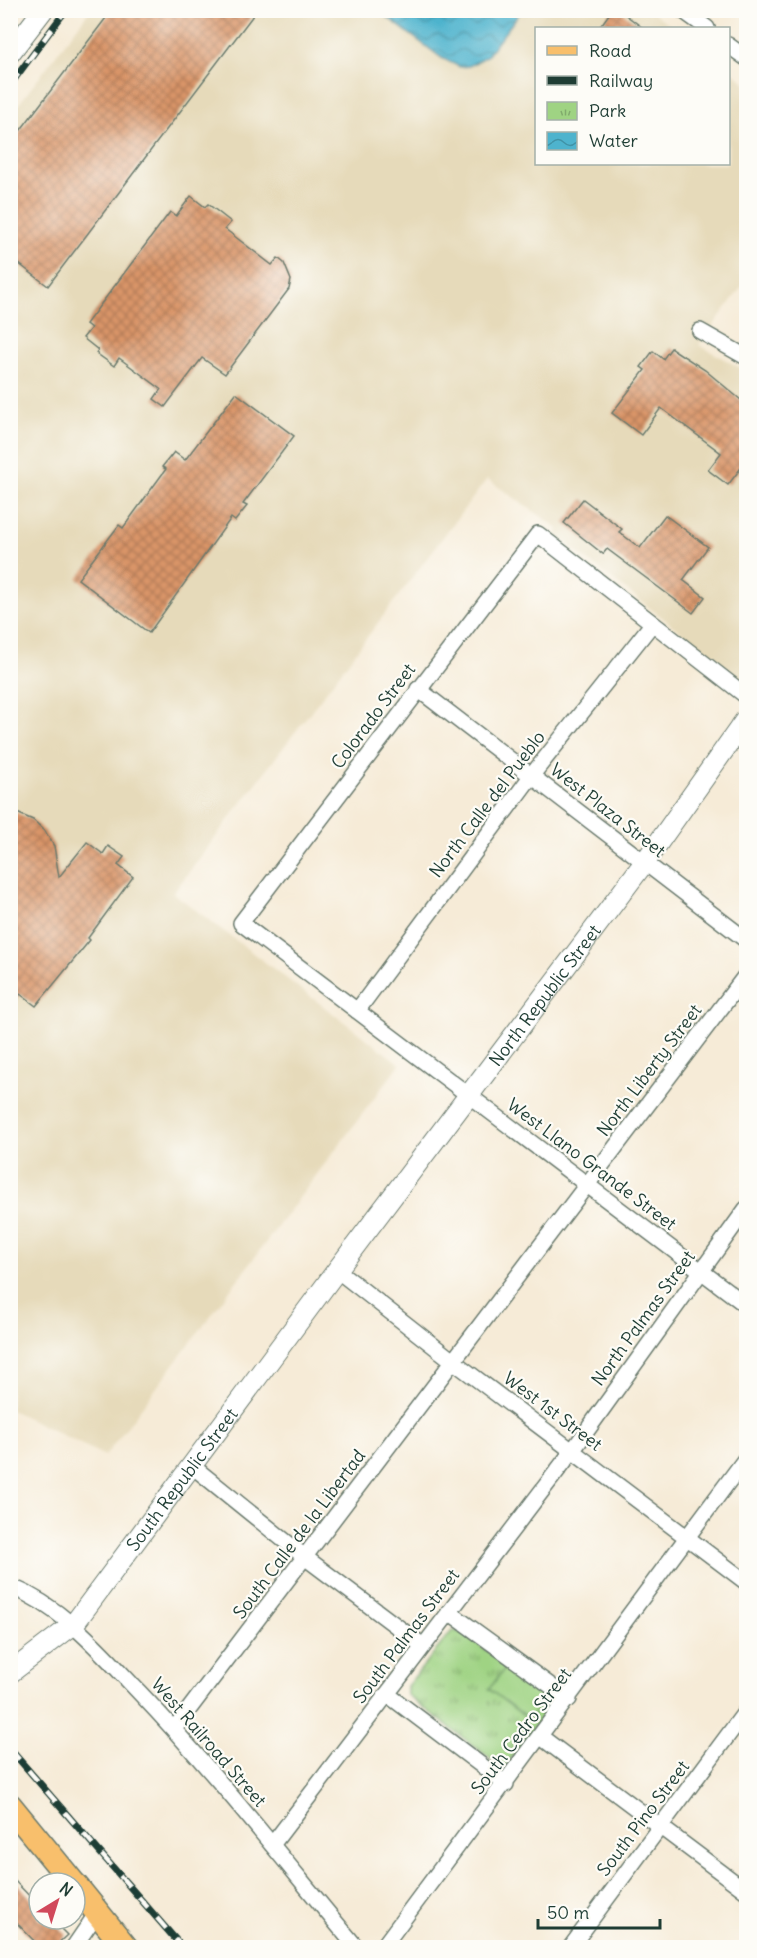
<svg xmlns="http://www.w3.org/2000/svg" width="757" height="1958" viewBox="0 0 757 1958" font-family="Delius,sans-serif">
  <defs>
    <pattern id="park-tufts" width="24" height="20" patternUnits="userSpaceOnUse" patternTransform="scale(1.5)"><rect width="24" height="20" fill="#9fd383"/><path d="M3 7l-1-3M5 7V3M7 7l1-3M15 17l-1-3M17 17v-4M19 17l1-3" fill="none" stroke="#81ac6c"/></pattern>
    <pattern id="water-waves" width="16" height="10" patternUnits="userSpaceOnUse" patternTransform="scale(1.5)"><rect width="16" height="10" fill="#4eb3cd"/><path d="M0 5q4-4 8 0t8 0" fill="none" stroke="#4093a7"/></pattern>
    <pattern id="building-cross-hatch" width="8" height="8" patternUnits="userSpaceOnUse" patternTransform="scale(1.5)"><rect width="8" height="8" fill="#d99467"/><path d="M0 0l8 8M0 8l8-8" fill="none" stroke="#af7a56"/></pattern>
  </defs>
  <rect width="100%" height="100%" fill="#fdfcf7"/>
  <filter id="ink" filterUnits="userSpaceOnUse"><feTurbulence type="fractalNoise" baseFrequency=".0167" numOctaves="2"/><feDisplacementMap in="SourceGraphic" scale="12" xChannelSelector="R" yChannelSelector="G"/><feConvolveMatrix kernelMatrix="1 2 1 2 8 2 1 2 1" color-interpolation-filters="sRGB"/></filter>
  <filter id="wash" filterUnits="userSpaceOnUse"><feTurbulence type="fractalNoise" baseFrequency=".008" numOctaves="4" result="noise"/><feDisplacementMap in="SourceGraphic" scale="24" xChannelSelector="R" yChannelSelector="G"/><feGaussianBlur stdDeviation="1.35" result="paint"/><feColorMatrix in="noise" values="0 0 0 0 0 0 0 0 0 0 0 0 0 0 0 0 0 1.4 0 .05"/><feComposite in="paint" operator="in"/></filter>
  <g filter="url(#wash)">
    <rect width="100%" height="100%" fill="#f6ebd7"/>
    <!-- built -->
    <path fill="#e6daba" d="M90,10H650L674,28H536V164H728L729,69L746,83V281L699,345L746,371V682L556,536L558,528L487,479L173,893L400,1064L105,1456L11,1410L10,116Z"/>
    <!-- park -->
    <path fill="url(#park-tufts)" stroke="#5f885c" stroke-width="1.5" d="M452,1631L463,1632L549,1699V1707L505,1766H500L407,1695V1686Z"/>
    <!-- pitch -->
    <path fill="#9fd383" stroke="#5f885c" stroke-width="1.5" d="M505,1668L545,1698L529,1720L489,1689Z"/>
    <!-- water -->
    <path fill="url(#water-waves)" stroke="#367880" stroke-width="1.5" d="M379,11H521L487,56L469,66L460,67L442,58Z"/>
    <g id="blocks">
      <!-- building -->
      <path fill="url(#building-cross-hatch)" d="M112,10H257L48,286L10,257V144Z
        M612,10H619L643,28H599Z
        M191,196L205,207L208,204L231,222L225,229L272,265L278,258L284,263L291,280L289,289L225,374L202,358L165,407L154,399L161,389L119,358L114,366L96,353L98,350L83,338L91,328L86,324L170,212L176,216Z
        M671,348L705,370L747,405V460L728,485L708,470L721,453L661,408L641,435L612,413L645,370L641,367L653,351L663,359Z
        M236,393L294,436L243,504L247,506L235,521L231,518L149,633L78,579L119,525L123,528L166,469L162,467L174,452L185,460Z
        M583,499L622,529L619,532L640,548L665,515L708,547L683,580L705,597L693,613L607,549L603,554L564,523Z
        M10,810L33,820L45,831L54,846L59,877L87,842L103,854L108,846L124,857L118,865L133,877L88,938L90,940L36,1006L20,994L10,1007Z
        M10,1876L39,1906V1919H51L67,1935L54,1947H40L10,1916Z"/>
    </g>
  </g>
  <g filter="url(#ink)">
    <use href="#blocks" fill-opacity="0" stroke="#6a7a6d" stroke-width="1.5"/>
    <g fill="none" stroke-linecap="round" stroke-linejoin="round">
      <defs>
        <path id="minor" d="M682,10L707,28
          M728,45L746,58
          M700,331L746,357
          M418,689L746,940
          M746,696L538,534L241,923L746,1305
          M357,1011L532,775L652,624
          M337,1270L453,1361L746,1582
          M191,1465L306,1558L423,1646
          M10,1586C64,1608 99,1650 139,1692C216,1773 285,1862 357,1948
          M449,1612L569,1699
          M387,1694L506,1784
          M174,1729L746,975
          M541,1737L746,1891
          M272,1845L573,1450L746,1209
          M73,1948L97,1913
          M382,1948L746,1458
          M570,1948L746,1711"/>
        <g id="tertiary">
          <path d="M10,53L43,10"/>
          <path id="s1" d="M10,1673L74,1624L337,1270L644,863L746,719"/>
        </g>
        <path id="primary" d="M10,1806L73,1883
          M75,1885L126,1948"/>
      </defs>
      <!-- minor casing -->
      <use href="#minor" stroke="#6a7a6d" stroke-width="18"/>
      <!-- tertiary casing -->
      <use href="#tertiary" stroke="#6a7a6d" stroke-width="22"/>
      <!-- primary casing -->
      <use href="#primary" stroke="#6a7a6d" stroke-width="27"/>
      <!-- minor -->
      <use href="#minor" stroke="#fff" stroke-width="15"/>
      <!-- tertiary -->
      <use href="#tertiary" stroke="#fff" stroke-width="20"/>
      <!-- primary -->
      <use href="#primary" stroke="#f8bf6c" stroke-width="24"/>
      <defs>
        <path id="rail" d="M10,85L66,10
          M10,1749L183,1948"/>
      </defs>
      <!-- rail casing -->
      <use href="#rail" stroke="#1f3d34" stroke-width="7"/>
      <!-- rail -->
      <use href="#rail" stroke="#fdfcf7" stroke-width="4.5" stroke-dasharray="14" stroke-linecap="butt"/>
    </g>
  </g>
  <g text-anchor="middle" dominant-baseline="central" stroke-width="4.5" stroke-linejoin="round" paint-order="stroke">
    <!-- street labels -->
    <g font-size="18" fill="#1f3d34" stroke="#fdfcf7">
      <text transform="translate(373 716) rotate(-53)">Colorado Street</text>
      <text transform="translate(487 804) rotate(-53)">North Calle del Pueblo</text>
      <text transform="translate(608 810) rotate(38)">West Plaza Street</text>
      <text stroke="none"><textPath href="#s1" startOffset="866">North Republic Street</textPath></text>
      <text transform="translate(649 1070) rotate(-53)">North Liberty Street</text>
      <text transform="translate(592 1164) rotate(37)">West Llano Grande Street</text>
      <text transform="translate(643 1318) rotate(-54)">North Palmas Street</text>
      <text transform="translate(553 1411) rotate(37)">West 1st Street</text>
      <text stroke="none"><textPath href="#s1" startOffset="261">South Republic Street</textPath></text>
      <text transform="translate(299 1534) rotate(-53)">South Calle de la Libertad</text>
      <text transform="translate(406 1636) rotate(-53)">South Palmas Street</text>
      <text transform="translate(521 1731) rotate(-53)">South Cedro Street</text>
      <text transform="translate(209 1742) rotate(49)">West Railroad Street</text>
      <text transform="translate(643 1818) rotate(-53)">South Pino Street</text>
    </g>
  </g>
  <!-- margin -->
  <rect width="757" height="1958" fill="none" stroke="#fdfcf7" stroke-width="36"/>
  <!-- legend -->
  <rect x="535" y="27" width="195" height="138" fill="#fdfcf7" stroke="#a4b0a9" stroke-width="1.5"/>
  <rect x="547" y="46" width="30" height="9" fill="#f8bf6c" stroke="#a4b0a9" stroke-width="1.5"/>
  <text x="589" y="57" font-size="18" fill="#1f3d34">Road</text>
  <rect x="547" y="76" width="30" height="9" fill="#1f3d34" stroke="#a4b0a9" stroke-width="1.5"/>
  <text x="589" y="87" font-size="18" fill="#1f3d34">Railway</text>
  <rect x="547" y="102" width="30" height="18" fill="url(#park-tufts)" stroke="#a4b0a9" stroke-width="1.5"/>
  <text x="589" y="117" font-size="18" fill="#1f3d34">Park</text>
  <rect x="547" y="132" width="30" height="18" fill="url(#water-waves)" stroke="#a4b0a9" stroke-width="1.5"/>
  <text x="589" y="147" font-size="18" fill="#1f3d34">Water</text>
  <!-- north arrow -->
  <g transform="translate(57 1901) rotate(38)"><circle r="28" fill="#fdfcf7" stroke="#a4b0a9" stroke-width="1.5"/>
  <path d="M0-4.5L10 22L0 15L-10 22Z" fill="#d1495b"/>
  <text y="-9" font-size="16" font-weight="bold" text-anchor="middle" fill="#1f3d34">N</text>
  </g>
  <!-- scale -->
  <path d="M538 1919v9h122v-9" fill="none" stroke="#1f3d34" stroke-width="3"/>
  <text x="547" y="1919" font-size="18" fill="#1f3d34" stroke="#fdfcf7" stroke-width="4.5" paint-order="stroke">50 m</text>
</svg>
